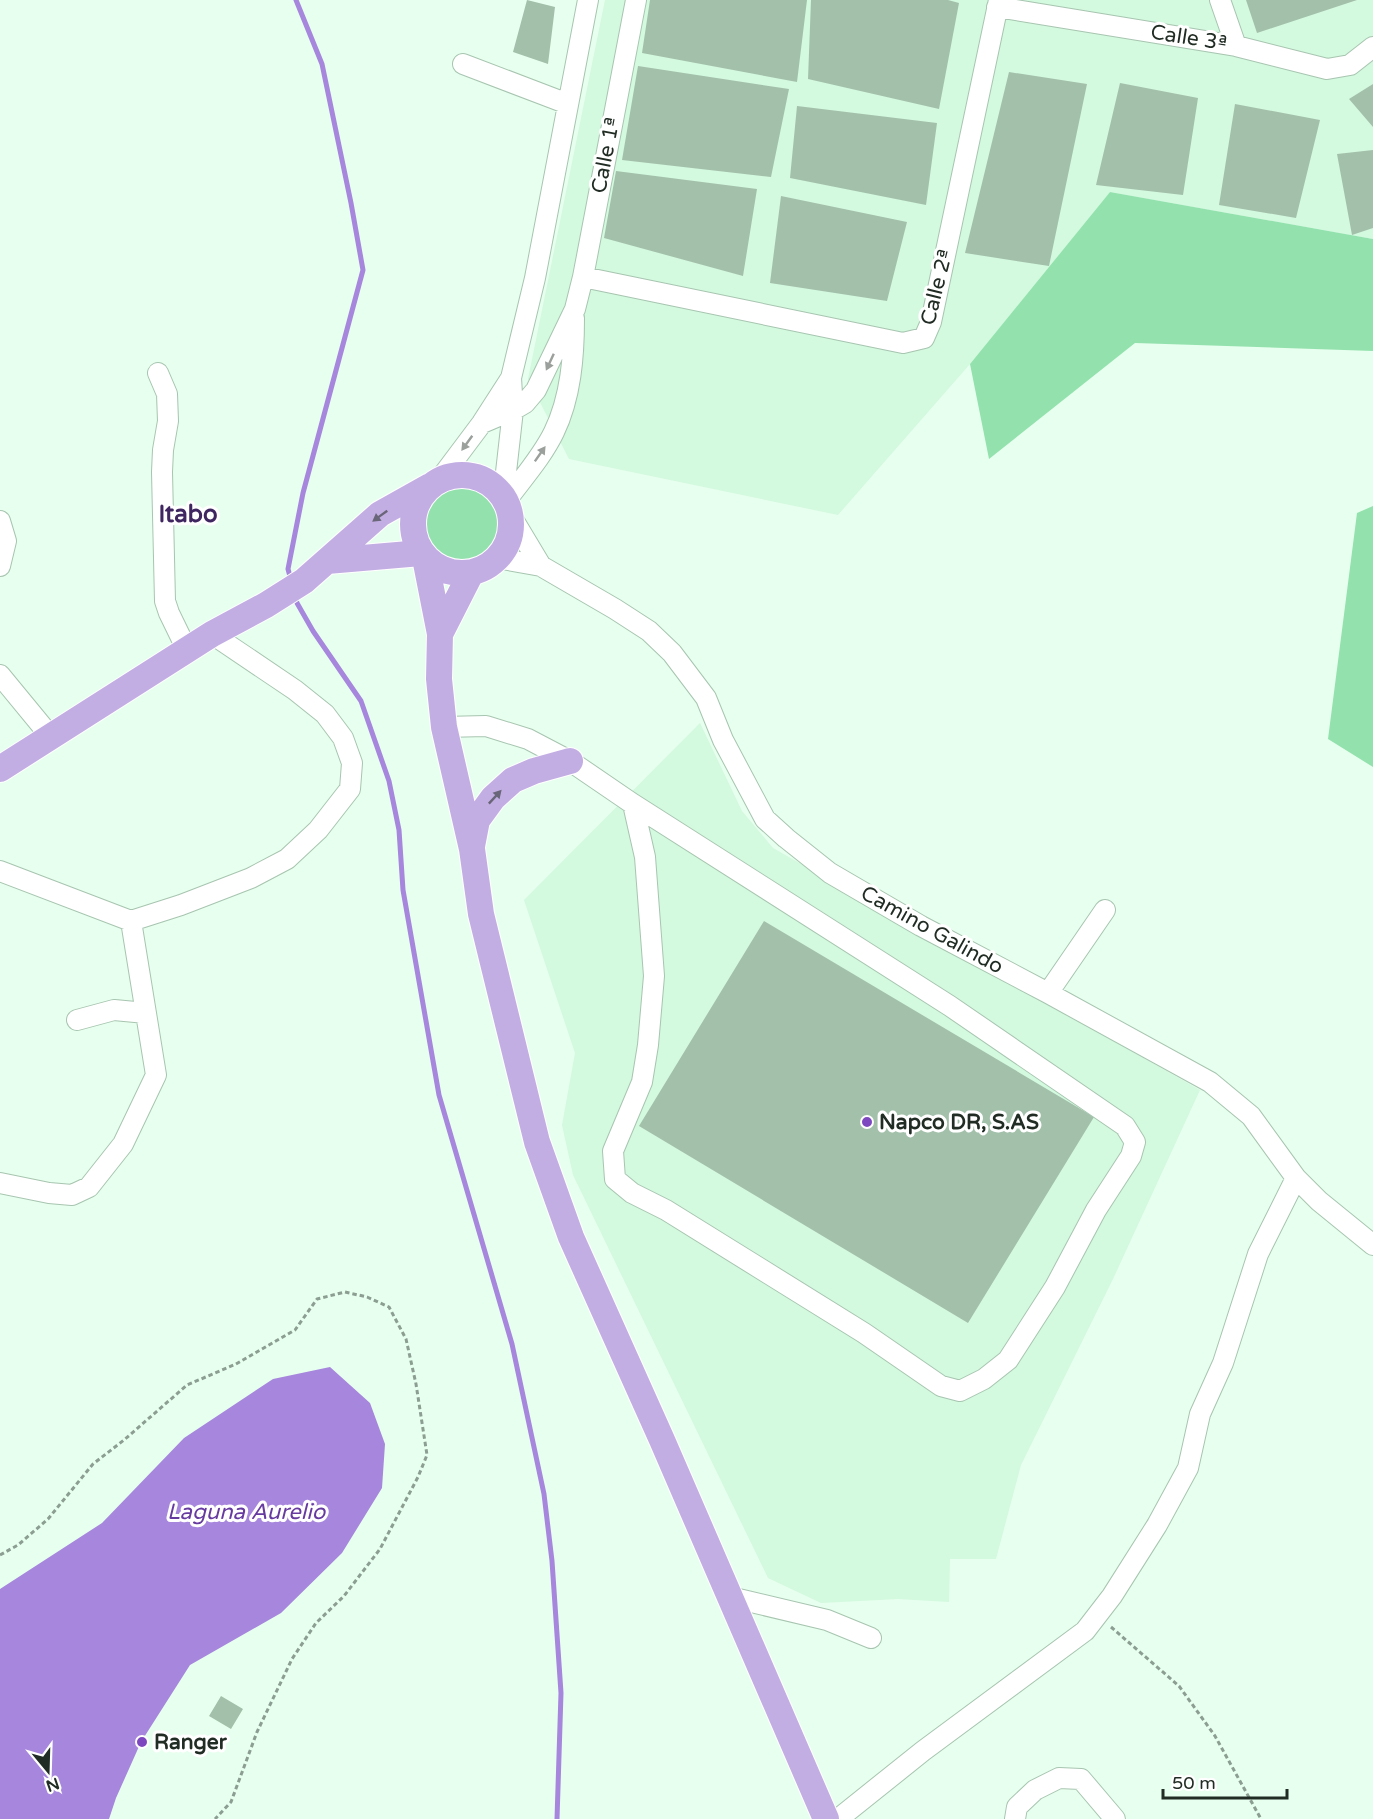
<svg xmlns="http://www.w3.org/2000/svg" width="1373" height="1819" viewBox="0 0 1373 1819" font-family="'Varela Round',sans-serif">
  <rect width="100%" height="100%" fill="#e7ffee"/>
  <!-- built -->
  <path fill="#d3f9df" d="M605,0H1373V239L1110,192L970,364L838,515L569,459L528,379Z
    M700,723L742,811L773,848L1200,1090L1113,1279L1021,1465L996,1559H950L949,1602L898,1599L821,1603L768,1578L573,1175L562,1125L575,1053L524,900Z"/>
  <!-- green -->
  <path fill="#93e2ae" d="M1110,192L1373,239V351L1135,343L989,459L970,364Z
    M419 524a43 43 0 1 1 86 0a43 43 0 1 1-86 0Z
    M1373,506V767L1328,739L1357,513Z"/>
  <!-- water -->
  <path fill="#a786dd" d="M330,1367L370,1403L385,1444L382,1488L342,1553L281,1613L190,1665L141,1742L116,1798L109,1819H0V1589L102,1523L184,1438L273,1379Z"/>
  <g fill="none" stroke-linecap="round" stroke-linejoin="round">
    <!-- stream -->
    <path stroke="#a786dd" stroke-width="5" d="M291,580L288,569L303,493L363,270L351,203L322,64L296,0
      M295,595L297,603L313,631L361,701L389,781L399,830L403,890L439,1095L512,1344L544,1494L552,1561L561,1693L557,1819"/>
  </g>
  <!-- building -->
  <path fill="#a3c0ab" d="M527,0L555,7L548,64L513,52Z
    M650,0H807L797,82L642,53Z
    M811,0H948L959,3L939,109L808,79Z
    M1246,0H1357L1257,33Z
    M638,66L789,89L771,177L622,160Z
    M1009,72L1087,84L1049,266L965,253Z
    M1120,83L1198,98L1183,195L1096,185Z
    M1373,84V127L1349,99Z
    M1235,104L1320,120L1296,218L1219,205Z
    M797,106L937,123L926,205L790,178Z
    M1373,150V228L1352,235L1337,154Z
    M616,171L757,189L743,276L604,238Z
    M781,196L907,222L887,301L770,283Z
    M764,921L1094,1117L968,1323L639,1126Z
    M221,1696L243,1709L231,1729L209,1716Z"/>
  <g fill="none" stroke-linecap="round" stroke-linejoin="round">
    <defs>
      <path id="minor" d="M1220,0L1236,46
        M997,7L1236,46L1327,69L1350,65L1373,47
        M463,64L568,104
        M583,277L903,343L924,338L931,322L999,0
        M158,373L167,394L168,421L163,450L162,472L165,601L169,613L187,650
        M482,423L513,410L525,403L536,390L575,309L583,277L636,0
        M440,479L482,423L511,378
        M501,494L505,481L513,410L511,378L535,278L588,0
        M506,501C522,479 542,457 554,432C571,397 574,356 574,318
        M511,516L541,566
        M0,521L6,541L0,566
        M497,558L541,566L615,609L649,631L672,653L706,698L723,740L765,819L786,838L830,873L921,926L1048,993L1210,1082L1251,1116L1296,1178L1319,1201L1373,1245
        M0,675L51,737
        M444,727L486,726L528,739L570,761L633,804L950,1006L1125,1126L1135,1142L1131,1156L1096,1210L1055,1287L1008,1360L984,1379L960,1391L941,1386L864,1333L666,1210L632,1193L615,1179L613,1151L642,1082L648,1045L654,976L645,857L633,804
        M0,871L131,921L181,905L251,878L287,859L318,830L350,789L352,763L343,738L325,714L295,690L212,634
        M1048,993L1105,910
        M77,1020L114,1010L146,1013
        M0,1183L49,1193L72,1195L89,1187L123,1144L156,1075L131,921
        M730,1597L827,1620L871,1638
        M838,1819L923,1751L1085,1631L1112,1596L1157,1525L1188,1468L1200,1414L1223,1363L1258,1254L1296,1178
        M1015,1819L1017,1807L1035,1790L1059,1778L1081,1779L1115,1819"/>
      <path id="major" d="M413 524a49 49 0 1 1 98 0a49 49 0 1 1-98 0Z
        M425,558L440,634L439,679L444,727L472,849L481,914L537,1142L571,1237L662,1440L826,1819
        M327,561L421,553
        M440,634L471,573
        M0,769L212,634L266,605L304,581L380,514L430,486
        M472,846L477,820L493,798L513,780L534,771L570,761"/>
    </defs>
    <!-- minor casing -->
    <use href="#minor" stroke="#a7c5b0" stroke-width="22"/>
    <!-- major casing -->
    <use href="#major" stroke="#fff" stroke-width="28"/>
    <!-- path -->
    <path stroke="#8c9e92" stroke-width="3" stroke-dasharray="4.5 3" stroke-linecap="butt" d="M0,1555L18,1545L48,1519L93,1464L124,1440L187,1385L236,1364L295,1330L317,1299L345,1292L367,1297L389,1307L406,1339L416,1384L427,1455L418,1477L380,1549L344,1596L316,1623L292,1659L257,1732L231,1802L215,1819
      M1111,1627L1179,1686L1215,1736L1261,1819"/>
    <!-- minor -->
    <use href="#minor" stroke="#fff" stroke-width="20"/>
    <!-- major -->
    <use href="#major" stroke="#c3aee4" stroke-width="26"/>
  </g>
  <!-- one-way arrows -->
  <defs><path id="oneway-solid" d="M-6-.8H1V-3.2L6.5 0L1 3.2V.8H-6Z" transform="scale(1.5)"/></defs>
  <g fill="#9ba09c">
    <use href="#oneway-solid" transform="translate(550 362) rotate(115)"/>
    <use href="#oneway-solid" transform="translate(467 443) rotate(126)"/>
    <use href="#oneway-solid" transform="translate(540 454) rotate(-55)"/>
  </g>
  <g fill="#6a667a">
    <use href="#oneway-solid" transform="translate(380 516) rotate(144)"/>
    <use href="#oneway-solid" transform="translate(495 797) rotate(-47)"/>
  </g>
  <!-- markers -->
  <g fill="#7d48bf" stroke="#fff" stroke-width="2">
    <circle cx="867" cy="1122" r="6"/>
    <circle cx="142" cy="1742" r="6"/>
  </g>
  <g text-anchor="middle" dominant-baseline="central" stroke-width="6" stroke-linejoin="round" paint-order="stroke">
    <!-- street labels -->
    <g font-size="21" fill="#212c24" stroke="#fff">
      <text transform="translate(1189 38) rotate(9)">Calle 3ª</text>
      <text transform="translate(606 155) rotate(-79)">Calle 1ª</text>
      <text transform="translate(937 287) rotate(-76)">Calle 2ª</text>
      <text transform="translate(932 930) rotate(29)">Camino Galindo</text>
    </g>
    <!-- poi labels -->
    <g font-size="21" font-weight="bold" fill="#212c24" stroke="#fff" text-anchor="start">
      <text x="879" y="1122">Napco DR, S.AS</text>
      <text x="154" y="1742">Ranger</text>
    </g>
    <!-- water labels -->
    <g font-size="22" font-style="italic" fill="#673aa0" stroke="#fff">
      <text x="246" y="1512">Laguna Aurelio</text>
    </g>
    <!-- quarter labels -->
    <g font-size="24" font-weight="bold" fill="#3f2661" stroke="#fff">
      <text x="188" y="514">Itabo</text>
    </g>
  </g>
  <!-- north arrow -->
  <g transform="translate(48 1771) rotate(161)" stroke="#ffffff" stroke-width="4.5" paint-order="stroke">
  <path d="M0-4.5L10 22L0 15L-10 22Z" fill="#212c24"/>
  <text y="-9" font-size="16" font-weight="bold" text-anchor="middle" fill="#212c24">N</text>
  </g>
  <!-- scale -->
  <path d="M1163 1789v9h124v-9" fill="none" stroke="#212c24" stroke-width="3"/>
  <text x="1172" y="1789" font-size="18" fill="#212c24" stroke="#ffffff" stroke-width="4.5" paint-order="stroke">50 m</text>
</svg>
